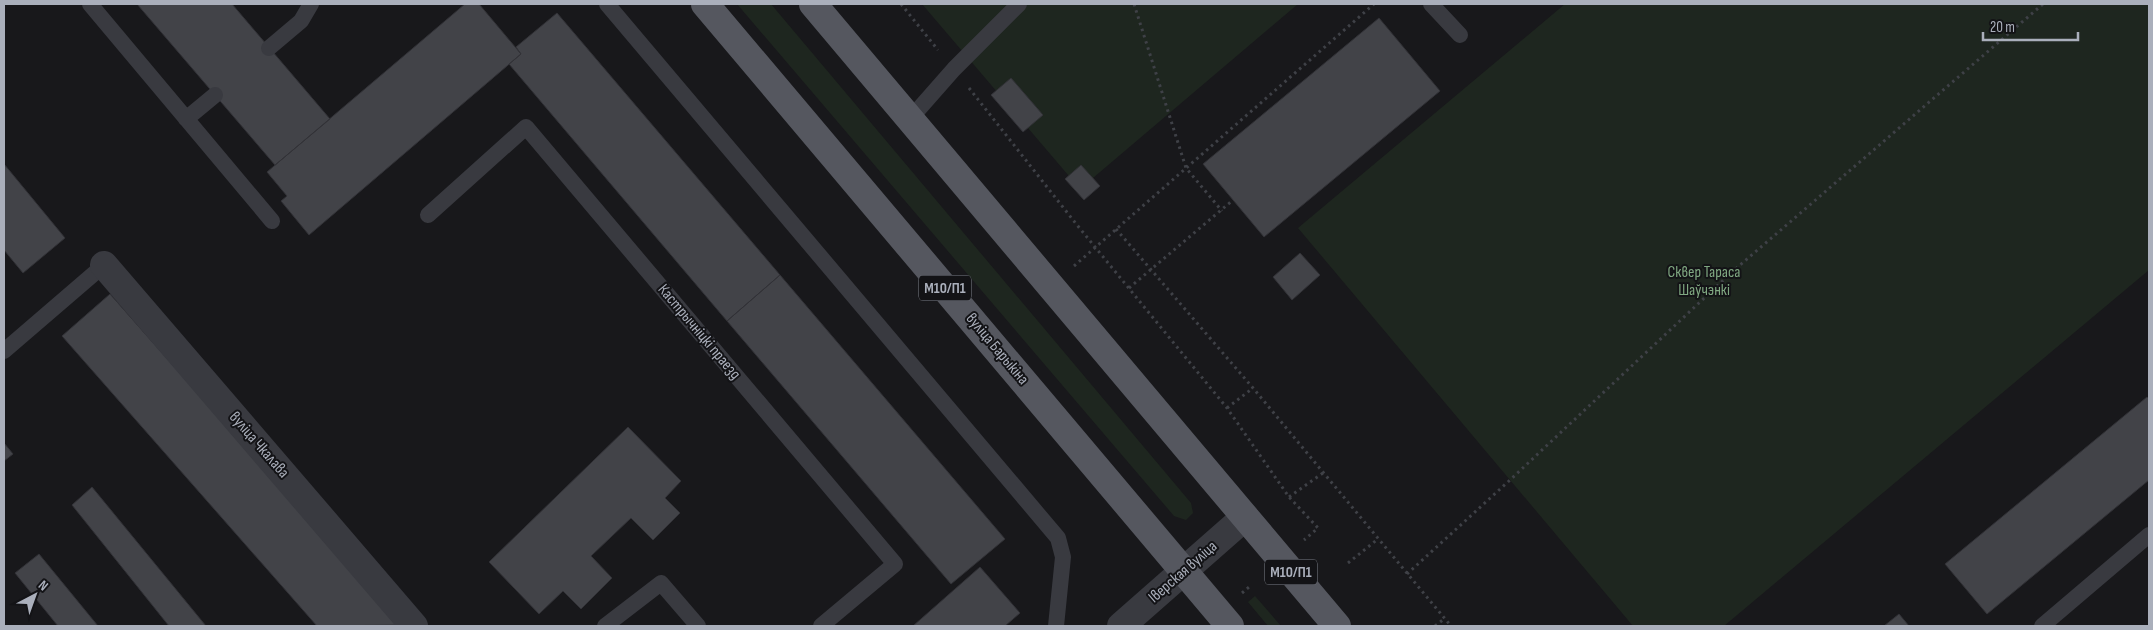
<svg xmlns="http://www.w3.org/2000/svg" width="2153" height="630" viewBox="0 0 2153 630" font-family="'Sofia Sans Condensed',sans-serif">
  <rect width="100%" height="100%" fill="#18181b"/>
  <!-- green -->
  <path fill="#1e261f" d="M737,4H771L1191,503L1193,513L1186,520L1174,516Z
    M922,4H1298L1080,189Z
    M1565,4H2149V270L1724,626H1633L1298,228Z
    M1255,596L1281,626H1268L1248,602Z"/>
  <!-- building -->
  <path fill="#424348" stroke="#323237" d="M137,4H232L330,119L275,165Z
    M465,4H479L521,54L309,235L281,201L287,196L267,172Z
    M557,13L780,275L727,321L509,64L521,54L516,47Z
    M1379,18L1440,91L1264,237L1203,164Z
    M1011,78L1043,115L1023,132L991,95Z
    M4,164L65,238L23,273L4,250Z
    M1081,165L1100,186L1084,200L1065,179Z
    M1300,253L1320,275L1292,300L1273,277Z
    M780,275L1005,539L951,584L727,321Z
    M110,294L402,625L317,626L62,336Z
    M2147,397L2149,399V480L1987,614L1945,564Z
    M628,427L681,481L665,498L680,513L653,540L631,518L591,556L612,578L581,609L563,591L539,614L489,562Z
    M4,443L13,454L4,461Z
    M92,487L206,626H169L72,505Z
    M39,554L98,626H58L15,573Z
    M980,567L1020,613L1005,626H913Z
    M1899,614L1909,626H1884Z"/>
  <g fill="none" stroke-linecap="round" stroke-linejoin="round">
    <!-- path -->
    <path stroke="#3f4147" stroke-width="3" stroke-dasharray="2.5 4" stroke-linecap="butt" d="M901,4L938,50
      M1134,4L1186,168L1222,211
      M969,88L1077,225L1227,408L1289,497L1318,528L1304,540
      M1116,229L1253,388L1451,626
      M1074,266L1374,4
      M1129,288L1233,200
      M1227,408L1253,388
      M1289,497L1323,473
      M1348,563L1378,539
      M1407,574L1510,480L1732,272L2043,4
      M1242,593L1249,587
      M1435,626L1444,619"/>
    <!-- lane -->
    <path stroke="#393a40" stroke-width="16" d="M90,4L272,221
      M607,4L1058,538L1063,557L1056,626
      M1431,4L1460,35
      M269,48L301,21L311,4
      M186,119L215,95
      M910,119L954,69L1019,4
      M428,215L526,127L895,564L821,626
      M4,351L104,265
      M605,626L661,583L698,626
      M2042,626L2149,535"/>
    <!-- street -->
    <path stroke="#393a40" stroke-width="28" d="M104,265L414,626
      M1121,626L1245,517"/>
    <!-- primary -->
    <path stroke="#55575f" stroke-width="28" d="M705,4L1230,626
      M813,4L1337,626"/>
  </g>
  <g text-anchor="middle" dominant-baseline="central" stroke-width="4" stroke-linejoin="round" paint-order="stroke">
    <!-- shield labels -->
    <g fill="#131316" stroke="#7d808a" stroke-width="1">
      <rect x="919" y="275.5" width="52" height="25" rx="4"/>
      <rect x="1265" y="559.5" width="52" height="25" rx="4"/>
    </g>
    <g font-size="15" font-weight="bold" fill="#aaafbb">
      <text x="945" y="288">М10/П1</text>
      <text x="1291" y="572">М10/П1</text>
    </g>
    <!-- park labels -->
    <g font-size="16" fill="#80a882" stroke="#131316">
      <text x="1704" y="272">Сквер Тараса<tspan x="1704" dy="18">Шаўчэнкі</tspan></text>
    </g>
    <!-- street labels -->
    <g font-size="16" fill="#aaafbb" stroke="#131316">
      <text transform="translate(699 332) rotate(50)">Кастрычніцкі праезд</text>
      <text transform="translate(997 349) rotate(50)">вуліца Барыкіна</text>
      <text transform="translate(259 445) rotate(49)">вуліца Чкалава</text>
      <text transform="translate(1183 572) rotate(-41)">Іверская вуліца</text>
    </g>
  </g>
  <!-- border -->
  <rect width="2153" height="630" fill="none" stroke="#aaafbb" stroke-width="10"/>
  <!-- north arrow -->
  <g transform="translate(35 595) rotate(41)" stroke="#131316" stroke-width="4" paint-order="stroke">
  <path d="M0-4L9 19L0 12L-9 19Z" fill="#aaafbb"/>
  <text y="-8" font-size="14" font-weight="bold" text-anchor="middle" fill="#aaafbb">N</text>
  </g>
  <!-- scale -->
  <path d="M1983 32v8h95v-8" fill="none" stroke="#aaafbb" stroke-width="2.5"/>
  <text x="1990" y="32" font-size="15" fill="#aaafbb" stroke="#131316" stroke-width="4" paint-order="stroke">20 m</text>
</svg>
